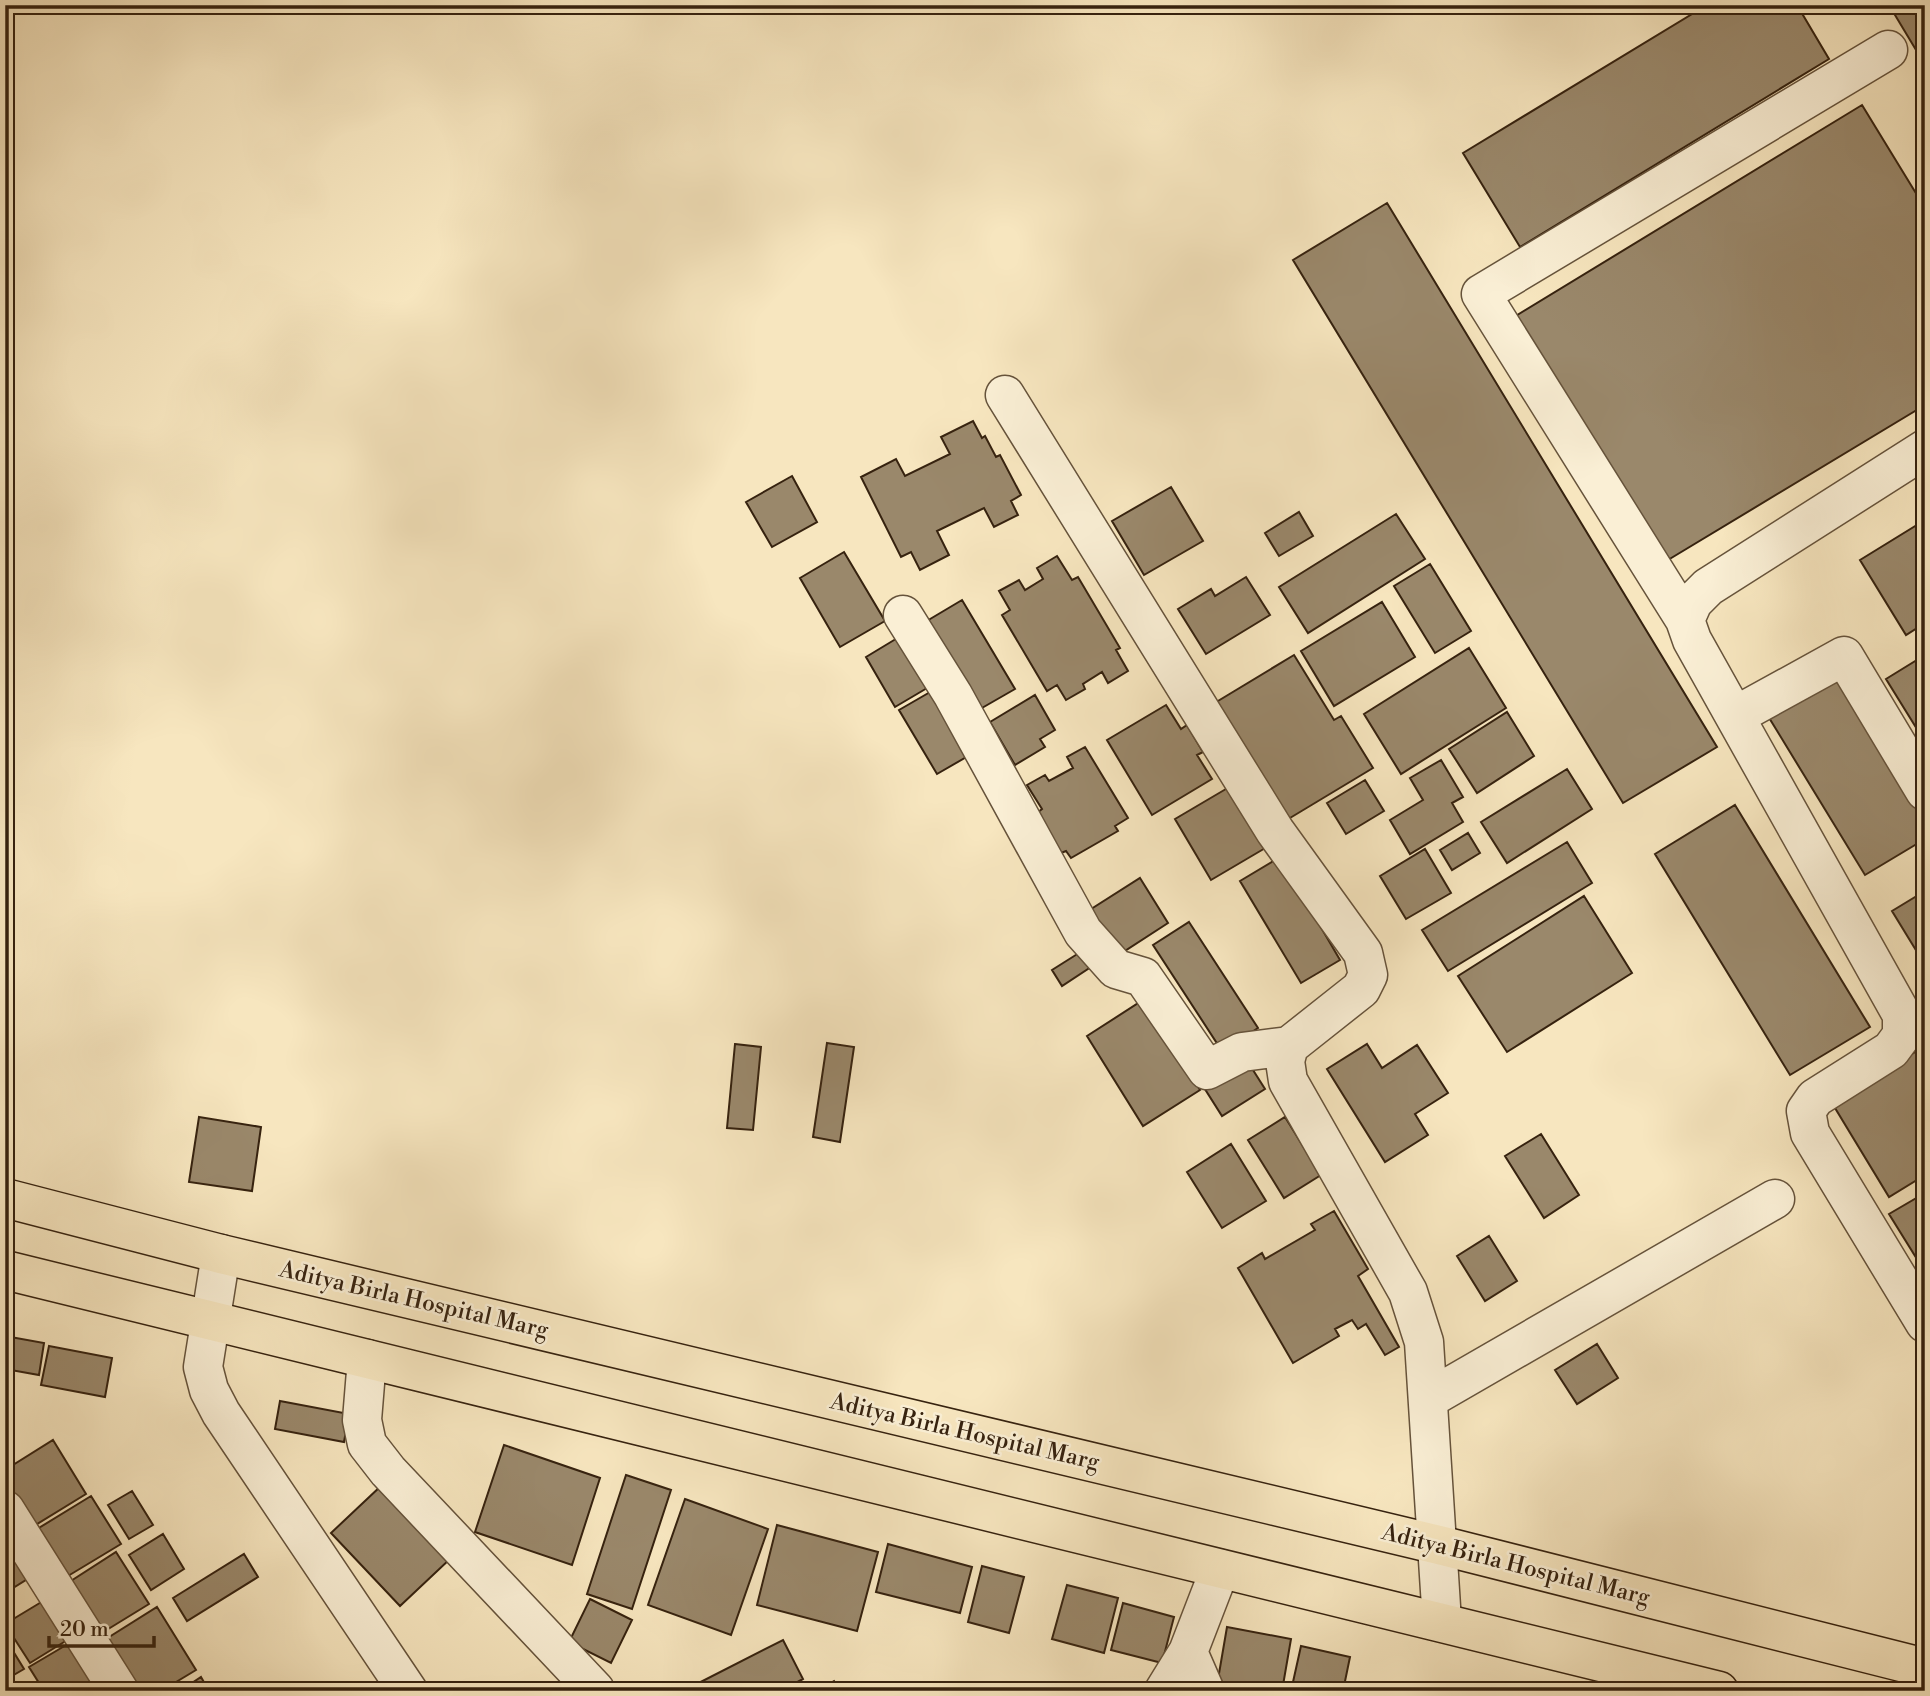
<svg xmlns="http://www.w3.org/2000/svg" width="1930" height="1696" viewBox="0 0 1930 1696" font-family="'Libre Bodoni',serif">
  <rect width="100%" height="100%" fill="#f7e6bf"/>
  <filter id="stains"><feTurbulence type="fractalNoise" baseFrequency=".00286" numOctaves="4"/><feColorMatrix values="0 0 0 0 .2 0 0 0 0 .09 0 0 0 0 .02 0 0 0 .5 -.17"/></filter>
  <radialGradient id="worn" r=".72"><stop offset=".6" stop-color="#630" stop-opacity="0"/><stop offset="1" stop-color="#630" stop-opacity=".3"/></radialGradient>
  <!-- building -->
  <path fill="#9a886b" stroke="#36220f" stroke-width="2" d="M1707,5H1797L1829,59L1520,247L1463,153Z
    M1889,5H1925V65Z
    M1862,105L1925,208V405L1663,563L1514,317Z
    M1387,203L1717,747L1623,803L1293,260Z
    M973,421L982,438L985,436L996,457L1000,455L1021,495L1011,501L1018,515L994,527L984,508L937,531L949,555L920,570L911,552L901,557L861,477L896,459L905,476L950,454L941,437Z
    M792,476L817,522L772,547L746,502Z
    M1171,487L1203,541L1144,575L1112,521Z
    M1299,512L1313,536L1279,556L1265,533Z
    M1396,514L1425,559L1308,633L1279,587Z
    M1925,520V623L1906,635L1860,560Z
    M844,552L885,621L840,647L800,578Z
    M1057,556L1072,580L1078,577L1120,648L1116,650L1128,671L1108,683L1102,672L1083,684L1085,689L1066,700L1057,685L1047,691L1002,615L1010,610L999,591L1019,580L1025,590L1043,579L1037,568Z
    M1430,564L1471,631L1435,653L1394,586Z
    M1246,577L1270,615L1206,654L1178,609L1211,589L1215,596Z
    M962,600L1015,689L968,716L915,628Z
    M1382,602L1415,657L1334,706L1301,651Z
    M909,631L939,681L895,707L866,657Z
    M1469,648L1506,708L1401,774L1364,714Z
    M1294,655L1334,720L1341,716L1373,768L1280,824L1208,707Z
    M1925,655V742L1886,679Z
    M1836,674L1925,820V839L1865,875L1768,716Z
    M944,684L982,748L937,774L899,710Z
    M1035,695L1055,730L1040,739L1045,747L1015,765L990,722Z
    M1166,705L1181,729L1187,725L1203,752L1197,755L1212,779L1152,815L1107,740Z
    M1507,712L1534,756L1477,793L1449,749Z
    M1085,747L1128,818L1115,826L1118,831L1071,858L1066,851L1061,853L1037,813L1042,809L1027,785L1045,775L1049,781L1073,768L1067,757Z
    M1441,760L1463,797L1452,803L1463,822L1410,854L1390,820L1423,800L1410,778Z
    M1567,769L1592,809L1507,863L1481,822Z
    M1365,780L1384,811L1346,834L1327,803Z
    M1231,786L1267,847L1211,880L1175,819Z
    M1735,805L1870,1027L1790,1075L1655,854Z
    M1468,833L1480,853L1452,870L1440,850Z
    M1567,842L1592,883L1448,971L1422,930Z
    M1425,849L1451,893L1406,919L1380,876Z
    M1280,857L1340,960L1301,983L1240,881Z
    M1140,878L1168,923L1117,956L1088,911Z
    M1925,891V965L1892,911Z
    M1584,896L1632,973L1507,1052L1458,976Z
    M1189,922L1258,1028L1222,1051L1153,945Z
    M1090,946L1100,961L1062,986L1052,970Z
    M1143,1000L1200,1090L1143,1126L1087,1036Z
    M827,1043L854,1047L840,1142L813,1137Z
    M735,1044L761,1047L753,1130L727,1128Z
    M1367,1044L1382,1068L1417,1045L1448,1093L1415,1114L1428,1135L1385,1162L1327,1069Z
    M1925,1046V1175L1889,1197L1832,1103Z
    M1246,1059L1265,1089L1222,1116L1203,1086Z
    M199,1117L261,1127L252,1191L189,1182Z
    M1285,1117L1321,1175L1284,1198L1248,1140Z
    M1541,1134L1579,1195L1544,1218L1505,1156Z
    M1231,1144L1266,1201L1222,1228L1187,1172Z
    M1925,1193V1272L1889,1214Z
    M1334,1211L1368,1269L1358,1276L1399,1347L1385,1355L1366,1324L1358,1329L1352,1320L1335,1329L1339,1336L1293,1363L1238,1268L1262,1253L1265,1259L1315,1230L1311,1224Z
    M1489,1236L1517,1281L1485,1301L1457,1256Z
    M5,1336L44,1343L39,1375L5,1369Z
    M1597,1344L1618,1378L1577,1404L1555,1370Z
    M49,1346L112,1358L105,1397L41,1385Z
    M280,1401L349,1414L344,1442L275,1429Z
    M53,1440L86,1494L29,1529L5,1490V1470Z
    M504,1445L600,1478L572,1565L475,1532Z
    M626,1475L671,1490L632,1609L587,1594Z
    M382,1485L451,1558L400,1606L331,1533Z
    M132,1491L153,1525L129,1539L108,1505Z
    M91,1496L121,1544L58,1582L29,1534Z
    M685,1499L768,1529L731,1635L648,1605Z
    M777,1525L878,1552L857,1631L757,1605Z
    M163,1534L184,1569L151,1590L129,1555Z
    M888,1544L972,1567L960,1613L876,1592Z
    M5,1545L37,1573L5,1593Z
    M116,1552L149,1604L92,1639L60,1588Z
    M244,1554L258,1577L187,1621L173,1598Z
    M982,1566L1024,1577L1009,1633L968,1622Z
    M1067,1585L1118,1598L1104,1653L1052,1639Z
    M53,1595L77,1634L30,1663L5,1624Z
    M590,1599L632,1620L611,1663L569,1642Z
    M1123,1603L1174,1617L1162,1663L1111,1650Z
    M157,1607L196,1670L161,1691H127L98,1644Z
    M1227,1627L1291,1639L1282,1691H1216Z
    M5,1638L24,1669L5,1680Z
    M783,1640L803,1679L781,1691H683Z
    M73,1641L100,1684L88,1691H44L29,1667Z
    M1301,1646L1350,1657L1343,1691H1291Z
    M201,1677L209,1691H180Z
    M834,1681L840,1691H817Z"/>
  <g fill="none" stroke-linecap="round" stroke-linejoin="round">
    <defs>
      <path id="minor" d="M1005,395L1275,831L1363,953L1368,975L1361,989L1289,1046L1285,1061L1288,1081L1408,1292L1424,1342L1442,1622
        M1925,449L1708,587L1693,602L1685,620L1692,640L1902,1015V1035L1891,1050L1815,1098L1806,1111L1810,1133L1925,1323
        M903,615L953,695L1083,932L1116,969L1143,977L1207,1070L1242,1052L1289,1046
        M1685,620L1481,294L1888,50
        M1735,716L1844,656L1925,791
        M221,1254L203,1367L209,1390L221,1413L408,1691
        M367,1359L362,1420L367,1444L388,1471L595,1690
        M1430,1398L1775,1199
        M5,1510L119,1691
        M1188,1652L1205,1691
        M1164,1691L1188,1652L1220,1569"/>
      <path id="major" d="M5,1198L221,1254L1439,1545L1925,1668
        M5,1270L1719,1691"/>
    </defs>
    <!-- minor casing -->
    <use href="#minor" stroke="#66533b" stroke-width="41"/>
    <!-- major casing -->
    <use href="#major" stroke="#36220f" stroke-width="41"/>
    <!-- minor -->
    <use href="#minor" stroke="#faefd5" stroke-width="38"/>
    <!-- major -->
    <use href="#major" stroke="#f7e6bf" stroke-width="38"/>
  </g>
  <g text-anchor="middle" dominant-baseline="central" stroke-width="5" stroke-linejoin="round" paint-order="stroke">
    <!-- street labels -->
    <g font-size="23" fill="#36220f" stroke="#faefd5">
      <text transform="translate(414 1300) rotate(13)">Aditya Birla Hospital Marg</text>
      <text transform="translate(965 1432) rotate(13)">Aditya Birla Hospital Marg</text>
      <text transform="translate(1516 1565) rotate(14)">Aditya Birla Hospital Marg</text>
    </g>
  </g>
  <!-- margin -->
  <rect width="1930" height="1696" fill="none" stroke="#f7e6bf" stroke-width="28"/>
  <rect x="7" y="7" width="1916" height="1682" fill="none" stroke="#36220f" stroke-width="3.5"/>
  <rect x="14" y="14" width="1902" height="1668" fill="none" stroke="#36220f" stroke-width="2"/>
  <!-- scale -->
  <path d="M49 1636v10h105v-10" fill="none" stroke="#36220f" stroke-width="3.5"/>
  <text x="60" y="1636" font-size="21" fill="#36220f" stroke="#faefd5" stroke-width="5" paint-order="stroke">20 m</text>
  <rect width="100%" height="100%" filter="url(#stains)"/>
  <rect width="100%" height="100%" fill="url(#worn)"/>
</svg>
